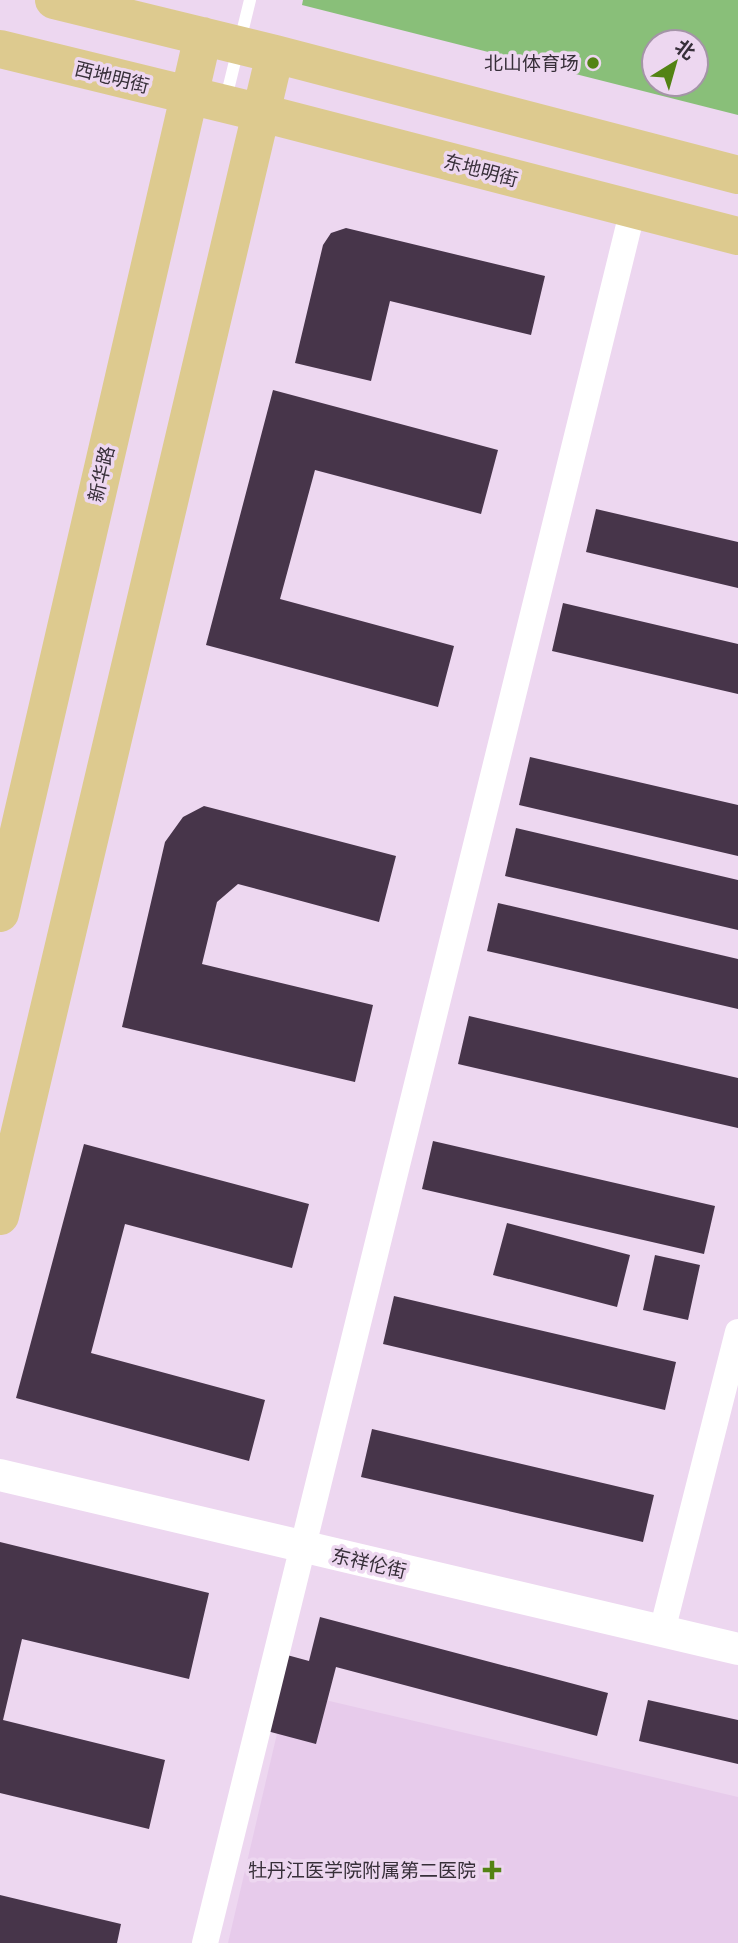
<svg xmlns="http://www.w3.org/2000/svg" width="738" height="1943" viewBox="0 0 738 1943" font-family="'Archivo Narrow','Noto Sans SC',sans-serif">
  <rect width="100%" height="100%" fill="#edd7f0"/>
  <!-- built -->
  <path fill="#e7cbeb" d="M287,1691L738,1797V1943H228Z"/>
  <!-- green -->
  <path fill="#89bf79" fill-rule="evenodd" d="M303,0H738V115L302,5ZM654,42H696V84H654Z"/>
  <!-- building -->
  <path fill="#47354a" d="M346,228L545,276L531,335L390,301L371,381L295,363L323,245L331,233Z
    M273,390L498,450L481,514L315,470L280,599L454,646L438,707L206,645Z
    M596,509L738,542V588L586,552Z
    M563,603L738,644V694L552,651Z
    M530,757L738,805V856L519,805Z
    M204,806L396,856L379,922L238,884L217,902L202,964L373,1005L355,1082L122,1027L165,842L183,817Z
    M516,828L738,880V930L505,876Z
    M498,903L738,959V1009L487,951Z
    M469,1016L738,1078V1128L458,1064Z
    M433,1141L715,1206L704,1254L422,1189Z
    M84,1144L309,1204L292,1268L125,1224L91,1353L265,1400L249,1461L16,1398Z
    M507,1223L630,1255L617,1307L493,1275Z
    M655,1255L700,1265L688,1320L643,1310Z
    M394,1296L676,1362L665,1410L383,1344Z
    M372,1429L654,1495L643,1542L361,1477Z
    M0,1542L209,1593L189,1679L22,1639L3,1720L165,1760L149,1829L0,1793Z
    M320,1617L608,1693L597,1736L336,1667L316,1744L267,1731L287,1655L309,1661Z
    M648,1700L738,1720V1764L639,1741Z
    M0,1895L121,1924L117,1943H0Z"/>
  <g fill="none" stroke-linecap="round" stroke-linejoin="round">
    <!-- service -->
    <path stroke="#fff" stroke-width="12" d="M225,102L250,0"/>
    <!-- minor -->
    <path stroke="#fff" stroke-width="26" d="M662,1631L738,1332
      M205,1943L633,209"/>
    <!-- tertiary -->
    <path stroke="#fff" stroke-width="32" d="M0,1475L738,1649"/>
    <!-- primary -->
    <path stroke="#ddca8f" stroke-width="38" d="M54,0L275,54L738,175
      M0,49L262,113L738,236
      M0,913L203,36
      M0,1216L275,54"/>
  </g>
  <!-- markers -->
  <g fill="#538314" stroke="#edd7f0" stroke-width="2.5">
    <circle cx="593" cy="63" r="7"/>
    <path d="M488.5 1859.5h7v7h7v7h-7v7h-7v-7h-7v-7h7z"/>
  </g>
  <g text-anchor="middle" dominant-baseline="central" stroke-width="7" stroke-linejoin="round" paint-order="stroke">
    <!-- poi labels -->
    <g font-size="19" fill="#372f39" stroke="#edd7f0" text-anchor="end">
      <text x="579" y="63">北山体育场</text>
      <text x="476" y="1870">牡丹江医学院附属第二医院</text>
    </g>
    <!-- street labels -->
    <g font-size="19" fill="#372f39" stroke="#edd7f0">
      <text transform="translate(112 77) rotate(14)">西地明街</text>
      <text transform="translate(481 170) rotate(15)">东地明街</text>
      <text transform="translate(101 474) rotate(-77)">新华路</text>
      <text transform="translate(369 1563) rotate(13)">东祥伦街</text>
    </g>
  </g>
  <!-- north arrow -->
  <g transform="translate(675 63) rotate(37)"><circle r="33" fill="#edd7f0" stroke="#a494a7" stroke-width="2"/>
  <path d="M0-5L12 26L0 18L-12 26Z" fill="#538314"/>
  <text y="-10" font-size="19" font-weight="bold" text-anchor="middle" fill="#372f39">北</text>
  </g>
</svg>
